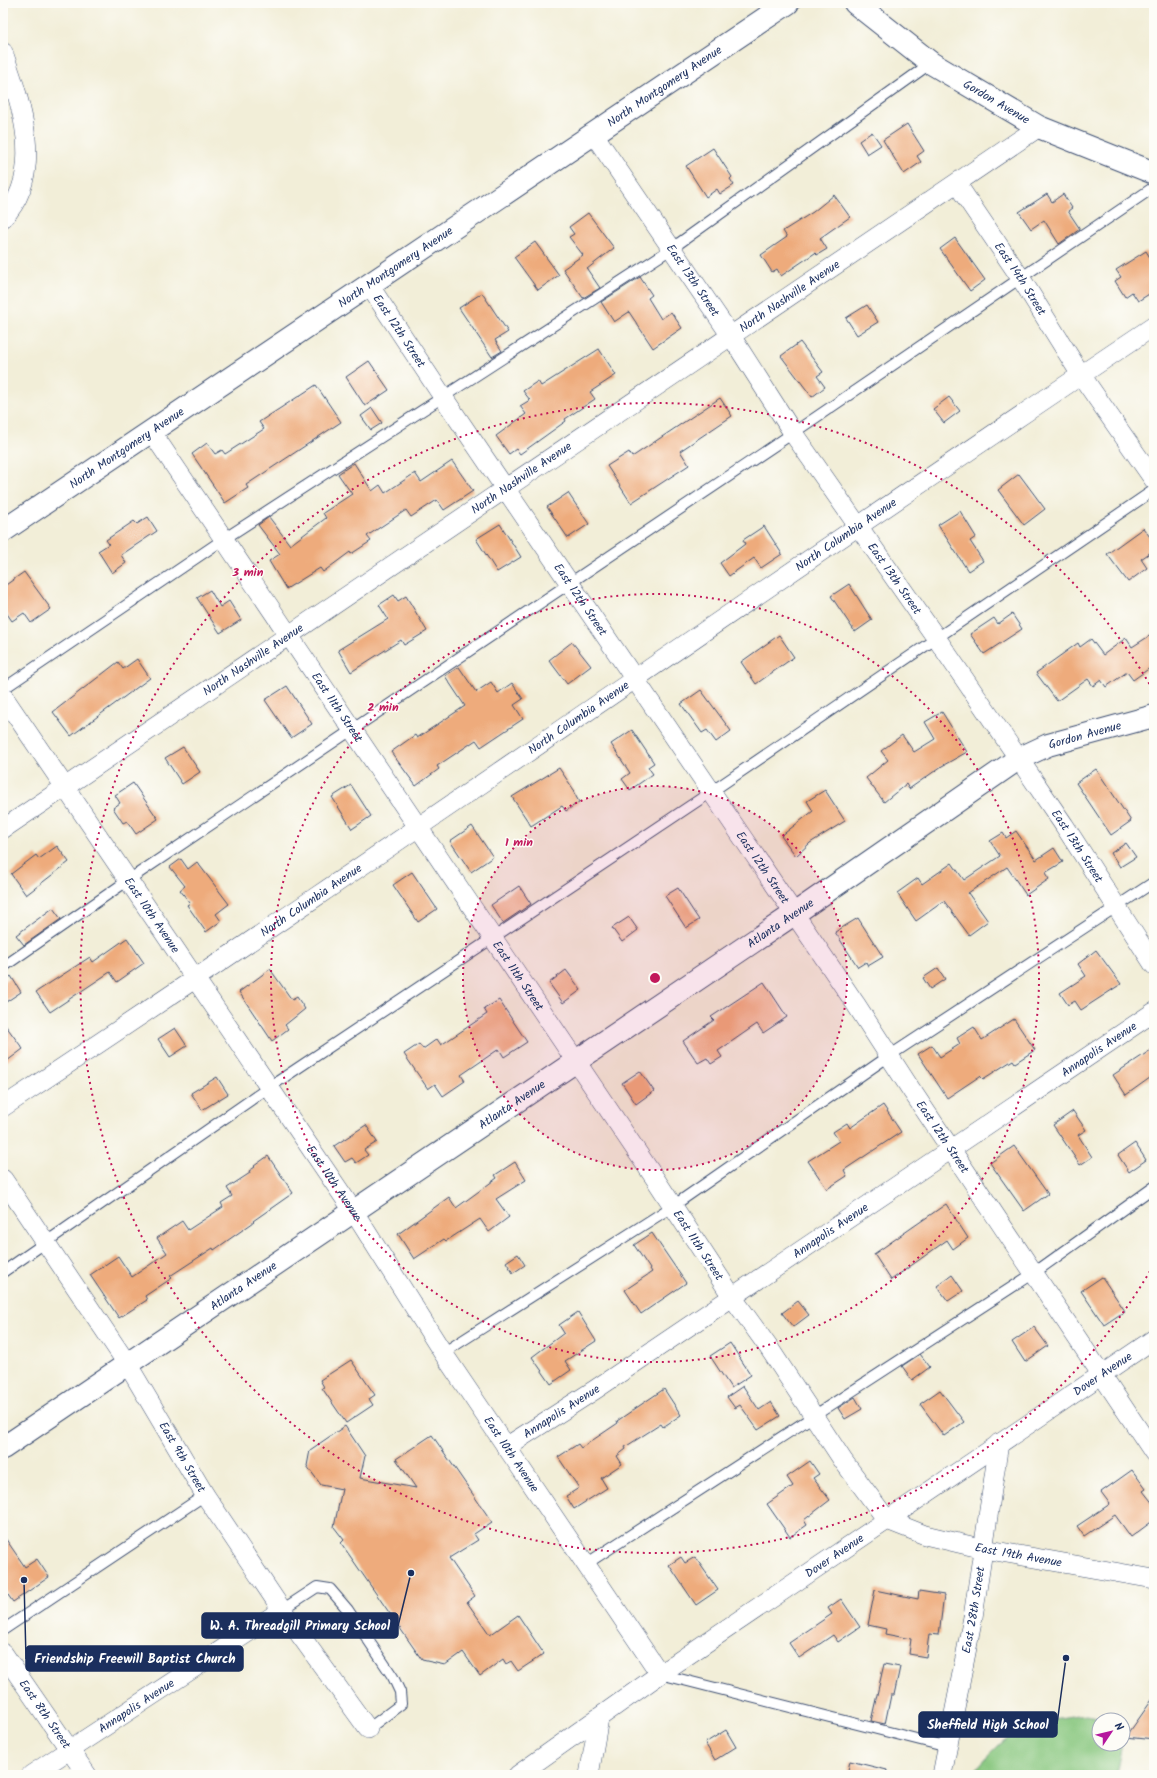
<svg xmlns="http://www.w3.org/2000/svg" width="1157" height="1778" viewBox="0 0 1157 1778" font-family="Kalam,sans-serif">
  <rect width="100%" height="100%" fill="#fdfcf7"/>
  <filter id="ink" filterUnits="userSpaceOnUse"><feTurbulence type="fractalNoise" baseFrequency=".025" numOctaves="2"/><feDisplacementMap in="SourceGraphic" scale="8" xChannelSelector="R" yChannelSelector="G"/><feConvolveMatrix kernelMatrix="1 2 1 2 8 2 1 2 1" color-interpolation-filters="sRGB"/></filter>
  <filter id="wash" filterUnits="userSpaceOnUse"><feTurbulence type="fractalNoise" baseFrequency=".012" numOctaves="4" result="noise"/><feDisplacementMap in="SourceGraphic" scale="16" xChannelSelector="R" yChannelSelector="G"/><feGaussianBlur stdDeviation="0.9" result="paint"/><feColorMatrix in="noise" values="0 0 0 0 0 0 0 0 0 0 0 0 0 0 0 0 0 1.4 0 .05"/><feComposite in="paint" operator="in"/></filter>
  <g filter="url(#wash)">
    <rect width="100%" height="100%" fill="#f2eed8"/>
    <!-- green -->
    <path fill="#86c67d" stroke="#507a6e" d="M1085,1715L1120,1720H1099V1744H1122L1116,1775H972C981,1762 1007,1735 1021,1729C1042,1721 1063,1718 1085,1715Z"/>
    <g id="blocks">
      <!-- building -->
      <path fill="#eeab7b" d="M907,124L924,151L917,156L921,162L904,174L883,140Z
        M872,132L881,145L867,154L859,141Z
        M713,148L732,177L730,179L734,185L720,194L717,189L706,197L686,166Z
        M1047,194L1052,202L1063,194L1072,208L1068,211L1080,229L1059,244L1044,220L1031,229L1019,212Z
        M834,195L850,217L820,238L827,249L817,255L815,253L781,276L777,269L772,272L761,255L787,237L783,231L813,212Z
        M588,213L614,248L587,269L600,288L583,298L563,269L583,255L569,237L574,234L569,227Z
        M955,238L985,280L970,291L940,249Z
        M535,242L559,275L538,290L514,257Z
        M1146,251L1154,264V291L1138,301L1132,292L1125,297L1115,281L1121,277L1116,270Z
        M640,277L652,295L648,298L661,319L671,312L682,328L653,348L629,312L614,322L601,302Z
        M482,293L508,332L495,340L502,351L492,357L459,308Z
        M867,305L878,322L857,335L846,318Z
        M800,342L823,372L817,376L825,387L812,397L781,356Z
        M599,349L616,375L590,392L595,399L565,419L566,421L520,454L516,449L509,454L496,436L526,414L520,406L530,400L523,391L538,381L541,386Z
        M369,361L389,390L365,406L346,377Z
        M316,385L341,422L246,485L248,488L225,503L192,454L207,443L215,454L222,450L225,454L264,429L259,422Z
        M949,397L960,411L944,423L933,409Z
        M720,398L732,416L680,451L689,465L631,503L607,466L629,452L632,457Z
        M372,408L382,423L371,430L361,416Z
        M452,461L473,491L444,510L437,500L411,517L406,510L367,536L371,541L351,554L350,552L323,572L320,568L286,589L269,561L280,554L258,525L269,517L290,545L326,518L323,513L352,494L338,474L354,463L372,491L380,485L385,493L415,473L421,482Z
        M1019,474L1045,509L1024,525L998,490Z
        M568,493L589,524L568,538L547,507Z
        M960,511L976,537L970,541L983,561L968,571L938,525Z
        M148,517L157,531L121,555L126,563L112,573L98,551L109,544L106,540L134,521L137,524Z
        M500,524L521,557L497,572L476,539Z
        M764,526L782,554L761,568L754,558L729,576L720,563L745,544L743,540Z
        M1143,528L1154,542V550L1141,559L1147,568L1128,582L1107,554Z
        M24,572L51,609L31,623L24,613L12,621L3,608V587Z
        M849,584L872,620L855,632L831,596Z
        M210,590L220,607L229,601L241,620L220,633L197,598Z
        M394,595L398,601L406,596L427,631L404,645L401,640L351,672L338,650L388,619L379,605Z
        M1012,614L1022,629L984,654L970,634L994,618L998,624Z
        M1154,633V665L1133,680L1127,672L1106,687L1101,680L1093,686L1088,679L1057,701L1036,673L1078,643L1080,647L1091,639L1103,655L1126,638L1132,647Z
        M779,635L794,657L756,684L741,662Z
        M572,642L591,666L567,684L549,660Z
        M137,659L150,678L71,736L53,712L118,662L123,669Z
        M459,667L476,692L491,682L498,693L512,683L523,699L514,705L523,719L481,747L476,740L437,766L439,769L416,786L391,752L415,735L417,738L465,706L445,676Z
        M287,686L312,724L291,738L265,700Z
        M701,690L731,731L716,742L707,730L702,733L681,704Z
        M942,712L967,752L942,766L909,789L906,784L884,802L866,778L888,760L881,751L902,735L914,752L935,739L925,722Z
        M632,730L654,763L648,767L653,774L630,790L622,779L630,773L611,744Z
        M183,747L200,772L182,784L165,758Z
        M559,768L574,790L573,791L579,802L566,811L562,806L531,826L512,797Z
        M1096,769L1131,821L1111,835L1076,783Z
        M133,783L158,819L136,834L127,821L123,823L113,808L120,803L115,795Z
        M351,785L371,816L352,829L332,797Z
        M825,790L845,821L810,843L796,856L781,836L813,811L807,801Z
        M472,826L493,857L471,872L450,841Z
        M1016,831L1036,860L1054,848L1063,862L1045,873L1049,879L1026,895L1007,867L968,893L988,921L969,935L944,901L916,921L897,893L918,878L922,884L952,863L964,880L1000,856L990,841L1003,833L1006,838Z
        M1126,843L1136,857L1120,867L1111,853Z
        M57,846L69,862L26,895L11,874L36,855L39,859Z
        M181,859L188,869L197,862L229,904L216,914L221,921L206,932L187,905L190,903L180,890L185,886L170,867Z
        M412,872L437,909L418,922L393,885Z
        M519,886L531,904L503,923L491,905Z
        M678,888L699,920L686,928L665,896Z
        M53,908L61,919L24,945L16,935Z
        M629,917L638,930L622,942L612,928Z
        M858,918L883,957L868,966L866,962L858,967L835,932Z
        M127,938L144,963L117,982L110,972L50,1012L36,992L90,957L93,962Z
        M1096,950L1121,984L1081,1010L1075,1001L1068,1005L1060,993L1086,976L1078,964Z
        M938,968L945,979L930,989L923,978Z
        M270,969L292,1000L297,997L305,1009L285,1025L288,1029L272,1041L239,992Z
        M566,970L581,990L563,1003L549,983Z
        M11,976L21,992L3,1004V982Z
        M764,982L787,1017L763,1033L757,1024L718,1051L722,1057L711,1064L707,1058L698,1063L683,1041L714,1020L711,1017Z
        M499,1000L527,1042L504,1057L499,1049L461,1075L465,1081L443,1096L435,1084L428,1089L404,1054L419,1044L423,1049L437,1039L441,1045L487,1014L484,1009Z
        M1014,1019L1035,1050L1015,1063L1013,1060L983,1079L980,1076L947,1098L918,1054L932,1045L940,1057L960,1044L957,1038L974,1027L982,1040Z
        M3,1022L23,1049L3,1064Z
        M175,1028L187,1046L170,1057L158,1039Z
        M1154,1048V1075L1126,1095L1113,1075Z
        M640,1071L654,1091L636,1104L622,1083Z
        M217,1077L228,1094L202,1110L191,1093Z
        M883,1105L901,1132L844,1170L847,1176L827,1189L808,1161L839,1141L833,1132L847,1123L850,1128Z
        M1073,1111L1086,1130L1078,1135L1092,1157L1080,1165L1053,1125Z
        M366,1125L377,1142L364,1150L368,1155L356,1163L352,1158L345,1162L334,1146Z
        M1135,1143L1146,1160L1129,1172L1118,1155Z
        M1014,1146L1048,1194L1024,1211L990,1163Z
        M268,1156L293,1193L253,1221L254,1222L214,1250L213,1248L170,1276L172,1278L145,1296L147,1300L119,1318L90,1275L118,1256L132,1277L167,1253L157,1238L182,1221L188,1230L223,1207L221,1203L232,1196L227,1188L250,1173L249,1171L255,1167L254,1166Z
        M515,1162L526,1180L496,1199L509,1217L489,1232L480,1219L446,1241L444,1239L414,1259L398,1234L449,1197L456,1208L497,1178L495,1175Z
        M946,1204L968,1238L953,1249L947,1240L891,1280L874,1254Z
        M652,1233L686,1283L641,1314L625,1290L652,1272L634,1245Z
        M518,1254L525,1265L513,1273L506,1262Z
        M952,1275L963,1291L948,1301L937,1286Z
        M1102,1277L1125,1311L1104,1325L1081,1291Z
        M798,1301L809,1315L793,1327L782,1313Z
        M578,1312L596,1341L565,1361L571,1370L551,1384L532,1357L564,1333L559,1325Z
        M1034,1327L1048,1346L1025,1362L1012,1342Z
        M730,1343L751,1375L731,1388L710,1356Z
        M920,1354L930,1367L912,1380L902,1366Z
        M351,1360L375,1395L369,1399L373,1405L346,1423L322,1388L324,1387L320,1380Z
        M743,1386L759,1410L771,1402L780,1416L758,1430L740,1405L735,1408L727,1397Z
        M664,1389L681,1415L663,1427L661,1424L625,1447L626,1449L617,1456L622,1464L601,1478L607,1488L574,1509L566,1496L579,1488L558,1457L578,1444L581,1448L618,1423L617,1421Z
        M940,1390L964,1422L944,1436L920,1404Z
        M855,1397L862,1409L845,1419L838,1408Z
        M345,1426L365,1456L360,1478L416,1488L396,1459L432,1435L492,1522L474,1534L478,1540L449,1558L475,1596L467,1602L490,1635L518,1615L544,1654L518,1671L511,1661L506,1664L503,1659L480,1676L463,1652L445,1665L422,1660L341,1543L344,1540L334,1527L342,1489L321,1485L307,1466L310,1450Z
        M810,1461L819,1474L813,1478L830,1500L804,1520L807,1525L790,1537L767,1504L793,1486L787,1477Z
        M1132,1470L1146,1489L1143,1491L1154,1505V1520L1131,1537L1115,1515L1084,1536L1077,1526L1110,1504L1101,1492Z
        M3,1535L25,1567L37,1559L49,1577L13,1602L3,1588Z
        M681,1557L685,1563L695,1557L718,1590L696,1605L669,1565Z
        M875,1590L918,1599L919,1591L944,1595L939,1635L929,1634L926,1657L909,1654L911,1639L885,1634L886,1629L868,1625Z
        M841,1599L860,1627L838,1642L833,1635L799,1658L789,1643L832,1614L828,1608Z
        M884,1664L900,1667L894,1695H891L885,1724L871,1721Z
        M1154,1697V1740L1126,1737Z
        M726,1730L736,1747L715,1760L705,1743Z
        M850,1761L887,1770L886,1775H847Z"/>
    </g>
  </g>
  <g filter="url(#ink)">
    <use href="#blocks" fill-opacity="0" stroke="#3b4c70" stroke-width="1"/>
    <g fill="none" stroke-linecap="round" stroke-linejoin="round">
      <defs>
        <path id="lane" d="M3,689L224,539L671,249L931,63
          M3,967L127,881L793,433L1154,187
          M3,1272L268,1088L711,792L1154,490
          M443,1353L673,1206L889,1056L1154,882
          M586,1564L1034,1273L1154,1187
          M282,1610L317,1587L330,1589L348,1610L393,1677L400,1692L401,1704L368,1729
          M3,1630L205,1495
          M660,1674L948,1747"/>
        <g id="street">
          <path d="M3,52C21,103 46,173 3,218"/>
          <path id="s1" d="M593,133L731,336L793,433L937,639L1064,825L1154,965"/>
          <path id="s2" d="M957,184L1020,277L1081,375L1154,480"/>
          <path id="s3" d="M369,285L443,397L855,1003L910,1088L1154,1453"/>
          <path id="s4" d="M151,431L654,1177L733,1298L769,1348L844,1462L887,1520L925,1535L984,1549L1154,1579"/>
          <path id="s5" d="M3,696L354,1212L443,1353L660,1674"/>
          <path id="s6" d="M3,829L1039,127"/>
          <path id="s7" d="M3,1107C390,851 768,584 1154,326"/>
          <path id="s8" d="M3,1179L128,1365L205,1495L282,1610L368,1729"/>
          <path id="s9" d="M506,1447L596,1389L1154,1012"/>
          <path id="s10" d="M3,1653L87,1775"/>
          <path id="s11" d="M31,1775L282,1610"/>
          <path id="s12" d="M518,1775L660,1674L1154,1339"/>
          <path d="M589,1775L599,1718"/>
          <path id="s13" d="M942,1775L973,1617L999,1443"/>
        </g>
        <g id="secondary">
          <path id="s14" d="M855,3L931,63L1039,127L1154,173"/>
          <path id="s15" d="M3,531L788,3"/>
          <path id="s16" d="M3,1448L794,914L1018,759L1048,745L1154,716"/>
        </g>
      </defs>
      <!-- lane casing -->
      <use href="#lane" stroke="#3b4c70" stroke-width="12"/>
      <!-- street casing -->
      <use href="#street" stroke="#3b4c70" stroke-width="20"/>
      <!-- secondary casing -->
      <use href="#secondary" stroke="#3b4c70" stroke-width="24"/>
      <!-- lane -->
      <use href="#lane" stroke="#fff" stroke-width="10"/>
      <!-- street -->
      <use href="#street" stroke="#fff" stroke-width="19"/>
      <!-- secondary -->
      <use href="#secondary" stroke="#fff" stroke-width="22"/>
    </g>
  </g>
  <!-- distance rings -->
  <circle cx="655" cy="978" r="192" fill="#c2185b" fill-opacity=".12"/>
  <g fill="none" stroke="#c2185b" stroke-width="2" stroke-dasharray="2 4">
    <circle cx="655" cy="978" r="192"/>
    <circle cx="655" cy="978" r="384"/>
    <path d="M1153 1266A575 575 0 1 1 1153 690"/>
  </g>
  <g text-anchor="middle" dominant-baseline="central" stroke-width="3" stroke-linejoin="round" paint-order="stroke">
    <!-- street labels -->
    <g font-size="12" fill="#1b2f5e" stroke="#fdfcf7">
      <text stroke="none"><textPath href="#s15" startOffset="797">North Montgomery Avenue</textPath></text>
      <text stroke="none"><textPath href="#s14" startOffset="173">Gordon Avenue</textPath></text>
      <text stroke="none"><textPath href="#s15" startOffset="473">North Montgomery Avenue</textPath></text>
      <text stroke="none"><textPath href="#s2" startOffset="114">East 14th Street</textPath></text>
      <text stroke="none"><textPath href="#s1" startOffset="178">East 13th Street</textPath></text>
      <text stroke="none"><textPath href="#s6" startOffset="950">North Nashville Avenue</textPath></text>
      <text stroke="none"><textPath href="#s3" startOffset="55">East 12th Street</textPath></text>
      <text stroke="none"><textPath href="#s15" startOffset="149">North Montgomery Avenue</textPath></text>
      <text stroke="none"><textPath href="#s6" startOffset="626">North Nashville Avenue</textPath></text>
      <text stroke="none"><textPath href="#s7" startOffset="1019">North Columbia Avenue</textPath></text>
      <text stroke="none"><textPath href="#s1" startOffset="538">East 13th Street</textPath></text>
      <text stroke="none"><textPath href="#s3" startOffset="379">East 12th Street</textPath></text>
      <text stroke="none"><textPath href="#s6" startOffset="302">North Nashville Avenue</textPath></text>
      <text stroke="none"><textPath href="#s4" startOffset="333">East 11th Street</textPath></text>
      <text stroke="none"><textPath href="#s7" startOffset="695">North Columbia Avenue</textPath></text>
      <text stroke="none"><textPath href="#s16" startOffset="1298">Gordon Avenue</textPath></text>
      <text stroke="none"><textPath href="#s1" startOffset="862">East 13th Street</textPath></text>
      <text stroke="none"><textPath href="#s3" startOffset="703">East 12th Street</textPath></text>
      <text stroke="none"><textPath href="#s7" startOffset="371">North Columbia Avenue</textPath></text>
      <text stroke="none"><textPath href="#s5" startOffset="265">East 10th Avenue</textPath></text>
      <text stroke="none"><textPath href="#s16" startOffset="938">Atlanta Avenue</textPath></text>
      <text stroke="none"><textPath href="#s4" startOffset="657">East 11th Street</textPath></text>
      <text stroke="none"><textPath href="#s9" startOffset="714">Annapolis Avenue</textPath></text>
      <text stroke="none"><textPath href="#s16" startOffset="614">Atlanta Avenue</textPath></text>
      <text stroke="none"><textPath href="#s3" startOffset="1027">East 12th Street</textPath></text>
      <text stroke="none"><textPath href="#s5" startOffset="589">East 10th Avenue</textPath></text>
      <text stroke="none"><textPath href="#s9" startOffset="390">Annapolis Avenue</textPath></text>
      <text stroke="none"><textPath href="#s4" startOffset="981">East 11th Street</textPath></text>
      <text stroke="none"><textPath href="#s16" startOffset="290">Atlanta Avenue</textPath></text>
      <text stroke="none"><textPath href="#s12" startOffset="709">Dover Avenue</textPath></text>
      <text stroke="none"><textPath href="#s9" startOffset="66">Annapolis Avenue</textPath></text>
      <text stroke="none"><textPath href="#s5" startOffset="913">East 10th Avenue</textPath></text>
      <text stroke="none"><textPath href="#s8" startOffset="331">East 9th Street</textPath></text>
      <text stroke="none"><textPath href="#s4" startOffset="1451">East 19th Avenue</textPath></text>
      <text stroke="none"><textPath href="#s12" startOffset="385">Dover Avenue</textPath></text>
      <text stroke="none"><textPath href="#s13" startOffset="168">East 28th Street</textPath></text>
      <text stroke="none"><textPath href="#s11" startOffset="126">Annapolis Avenue</textPath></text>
      <text stroke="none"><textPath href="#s10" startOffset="74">East 8th Street</textPath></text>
    </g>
  </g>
  <circle cx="655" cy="978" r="6" fill="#c2185b" stroke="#fdfcf7" stroke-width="2"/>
  <g font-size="12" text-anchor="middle" font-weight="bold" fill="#c2185b" stroke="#fdfcf7" stroke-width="3" stroke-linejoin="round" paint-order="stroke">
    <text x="248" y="576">3 min</text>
    <text x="383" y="711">2 min</text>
    <text x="519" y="846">1 min</text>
  </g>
  <!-- callouts -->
  <path fill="none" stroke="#1b2f5e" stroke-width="1.5" d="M411 1573L398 1626M24 1580L26 1659M1066 1658L1057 1724"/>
  <g fill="#1b2f5e" stroke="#fdfcf7" stroke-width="1.5">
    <circle cx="411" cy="1573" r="4"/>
    <circle cx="24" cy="1580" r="4"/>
    <circle cx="1066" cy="1658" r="4"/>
  </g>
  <g fill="#1b2f5e" stroke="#1b2f5e" stroke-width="1.5">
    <rect x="202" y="1613" width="196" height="25" rx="4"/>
    <rect x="26" y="1646" width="217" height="25" rx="4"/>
    <rect x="919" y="1712" width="138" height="25" rx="4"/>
  </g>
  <g font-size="13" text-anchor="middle" font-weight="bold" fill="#fff">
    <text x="300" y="1630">W. A. Threadgill Primary School</text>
    <text x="135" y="1663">Friendship Freewill Baptist Church</text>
    <text x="988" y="1729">Sheffield High School</text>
  </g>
  <!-- margin -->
  <rect width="1157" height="1778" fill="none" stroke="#fdfcf7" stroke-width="16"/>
  <!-- north arrow -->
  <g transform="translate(1111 1732) rotate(55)"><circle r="19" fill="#fdfcf7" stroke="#a3aaba"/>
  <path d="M0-3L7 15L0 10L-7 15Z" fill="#b5179e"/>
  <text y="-6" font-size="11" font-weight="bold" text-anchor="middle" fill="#1b2f5e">N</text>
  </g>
</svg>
